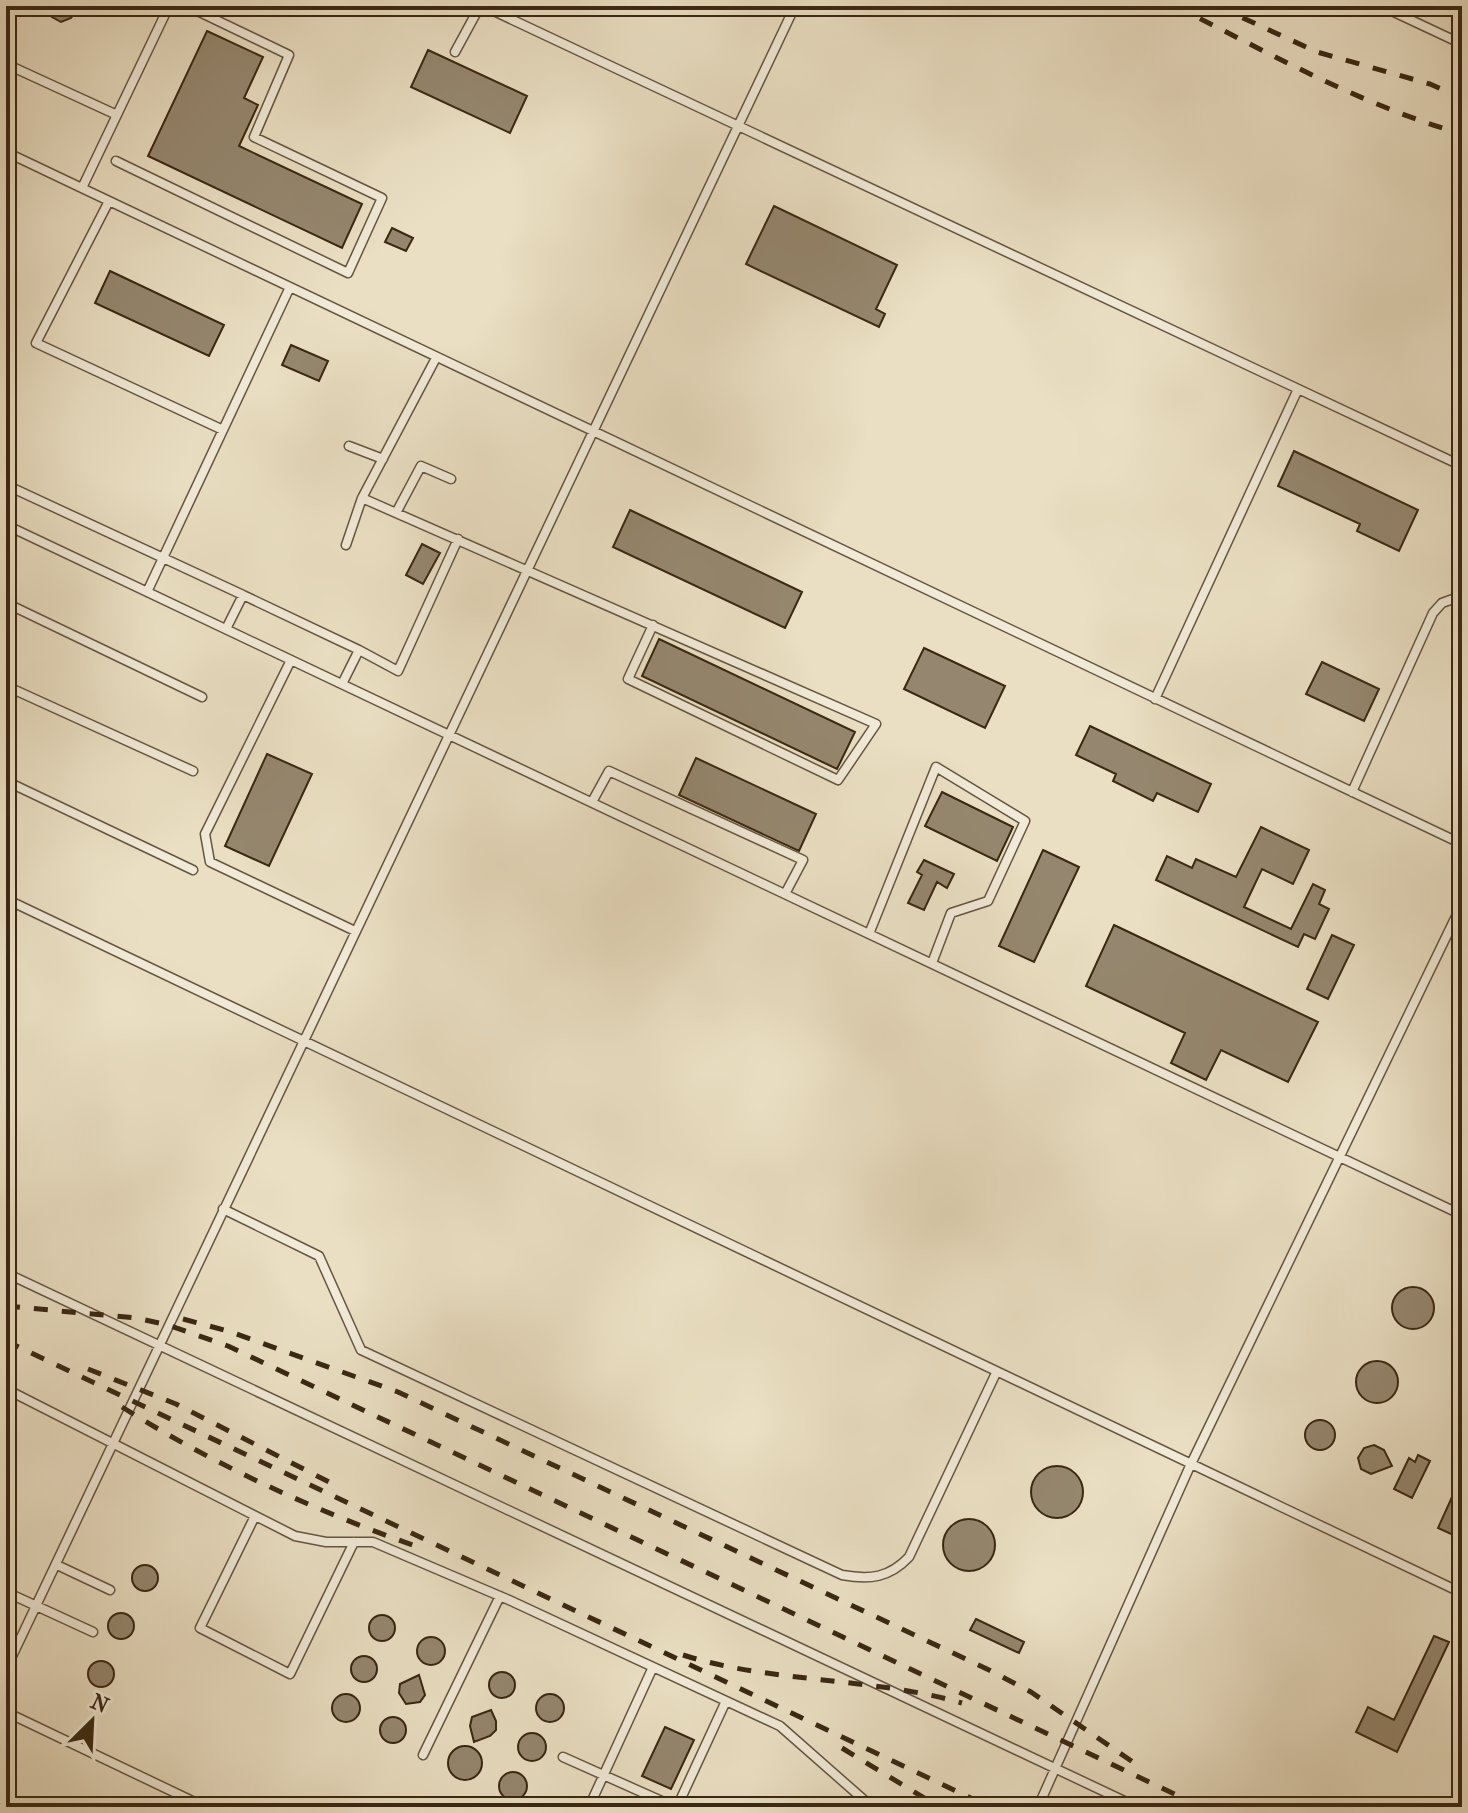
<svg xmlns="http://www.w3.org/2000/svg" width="1468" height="1813" viewBox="0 0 1468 1813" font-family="'IM FELL French Canon',serif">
  <rect width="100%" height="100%" fill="#eadfc3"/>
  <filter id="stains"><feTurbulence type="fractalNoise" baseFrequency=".0025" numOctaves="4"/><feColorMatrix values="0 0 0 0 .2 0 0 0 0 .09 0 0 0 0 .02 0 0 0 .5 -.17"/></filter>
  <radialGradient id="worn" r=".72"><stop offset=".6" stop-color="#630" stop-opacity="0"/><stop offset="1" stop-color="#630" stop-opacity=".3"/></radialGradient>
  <!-- building -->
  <path fill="#95876f" stroke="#392713" stroke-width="2" d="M45,6H80L71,18L61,22L52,17Z
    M207,31L263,57L244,98L258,105L239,146L362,204L342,248L148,156Z
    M428,50L527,96L510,133L411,87Z
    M774,206L897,265L876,309L885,314L879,327L746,264Z
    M392,228L413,238L406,251L385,242Z
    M110,271L224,325L209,356L95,303Z
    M291,345L328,361L319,381L282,365Z
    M1294,451L1418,510L1399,551L1357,531L1360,524L1278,486Z
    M630,510L802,592L785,628L613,547Z
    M422,544L440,553L423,584L406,575Z
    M659,639L855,732L837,769L642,676Z
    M924,648L1005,686L985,728L904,689Z
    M1322,662L1379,689L1364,721L1306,694Z
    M1090,726L1211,784L1198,812L1157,793L1153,801L1113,781L1116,774L1076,755Z
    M267,754L312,774L269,866L225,846Z
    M696,758L816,814L799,851L679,795Z
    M942,792L1013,827L997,861L925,826Z
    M1261,827L1309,850L1293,884L1262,869L1244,907L1291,929L1313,884L1325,890L1319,904L1329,909L1315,939L1304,934L1298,947L1156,880L1167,856L1192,868L1196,859L1236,877Z
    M1043,850L1079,867L1034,962L999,946Z
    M924,860L954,874L947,888L937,882L924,910L908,903L922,875L917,872Z
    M1114,925L1318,1022L1288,1082L1221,1050L1206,1080L1171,1063L1185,1033L1086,986Z
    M1332,935L1354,945L1328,999L1307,989Z
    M1392 1308a21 21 0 1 1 42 0a21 21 0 1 1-42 0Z
    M1356 1382a21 21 0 1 1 42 0a21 21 0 1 1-42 0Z
    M1305 1435a15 15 0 1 1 30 0a15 15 0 1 1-30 0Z
    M1374,1445L1384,1450L1392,1466L1371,1474L1361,1469L1358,1458L1364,1448Z
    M1418,1455L1430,1461L1412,1498L1394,1489L1409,1458L1415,1462Z
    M1031 1492a26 26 0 1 1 52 0a26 26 0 1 1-52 0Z
    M1462,1475V1539L1438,1528Z
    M943 1545a26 26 0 1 1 52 0a26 26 0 1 1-52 0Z
    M132 1578a13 13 0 1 1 26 0a13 13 0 1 1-26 0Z
    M108 1626a13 13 0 1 1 26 0a13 13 0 1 1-26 0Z
    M369 1628a13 13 0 1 1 26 0a13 13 0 1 1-26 0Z
    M976,1619L1024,1642L1019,1653L970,1630Z
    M1434,1636L1449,1642L1397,1752L1356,1732L1368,1707L1394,1720Z
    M417 1651a14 14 0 1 1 28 0a14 14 0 1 1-28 0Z
    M351 1669a13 13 0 1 1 26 0a13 13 0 1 1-26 0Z
    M88 1674a13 13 0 1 1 26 0a13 13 0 1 1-26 0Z
    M489 1685a13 13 0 1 1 26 0a13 13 0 1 1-26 0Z
    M419,1675L425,1695L420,1702L406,1704L399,1693L400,1684Z
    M536 1708a14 14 0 1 1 28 0a14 14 0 1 1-28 0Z
    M332 1708a14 14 0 1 1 28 0a14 14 0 1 1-28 0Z
    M491,1710L496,1721V1730L490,1736L474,1742L470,1726L472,1717Z
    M380 1730a13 13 0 1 1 26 0a13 13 0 1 1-26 0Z
    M665,1727L694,1740L671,1789L642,1776Z
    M518 1747a14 14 0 1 1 28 0a14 14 0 1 1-28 0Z
    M448 1763a17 17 0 1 1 34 0a17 17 0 1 1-34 0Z
    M499 1786a14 14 0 1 1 28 0a14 14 0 1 1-28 0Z"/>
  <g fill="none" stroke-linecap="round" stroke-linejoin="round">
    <defs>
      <path id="lane" d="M483,6L1462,466
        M1381,6L1462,44
        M1408,18L1413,6
        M455,52L480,6
        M6,64L117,115
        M6,152L1462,844
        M116,161L348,273L382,198L254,137L289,55L187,6
        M82,188L169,6
        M109,201L36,343L223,430
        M6,220L10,223
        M436,358L362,498C534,572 705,648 876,724L838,780L628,679L653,625
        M349,446L383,459
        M6,485L243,595
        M396,513L421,466L451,479
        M6,525L1462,1215
        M346,545L362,498
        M147,592L290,287
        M6,603L202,697
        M226,629L243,595L359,650L342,684
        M359,650L398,671L458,539
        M291,660L205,834L210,862L355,931
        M6,686L193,771
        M1155,699L1298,389
        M6,781L193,870
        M1352,792L1433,613L1442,603L1453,599L1462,603
        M592,802L609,771L803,860L785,894
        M6,899L1462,1593
        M869,934L936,767L1025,821L988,901L951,913L932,963
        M223,1209L319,1256L361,1350L842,1575C870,1580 889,1578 909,1557L996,1373
        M6,1273L1137,1807
        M6,1389L295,1536L326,1542H373L509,1600L780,1726L872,1807
        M255,1516L200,1628L290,1674L354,1542
        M57,1565L110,1590
        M6,1592L93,1632
        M6,1669L795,6
        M6,1712L205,1807
        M423,1755L500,1596
        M563,1757L675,1807
        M589,1807L653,1667
        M677,1807L726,1701
        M1038,1807L1190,1466L1462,904"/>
    </defs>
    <!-- lane casing -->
    <use href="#lane" stroke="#65553f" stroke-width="11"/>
    <!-- lane -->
    <use href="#lane" stroke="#f1ead8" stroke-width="8"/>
    <!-- rail -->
    <path stroke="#392713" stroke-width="5" stroke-dasharray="14 14" stroke-linecap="butt" d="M1175,6C1269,53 1361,105 1462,134
      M1217,6L1317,52L1430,84L1462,98
      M6,1306L136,1318L168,1325L228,1346L1202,1807
      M183,1319L228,1331L398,1392L989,1670L1031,1692L1143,1769
      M6,1341L990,1807
      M88,1369L176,1404L331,1483
      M122,1407C214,1465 316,1511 418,1547
      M683,1655C770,1683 872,1677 962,1703
      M842,1748L939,1807"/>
  </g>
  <!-- margin -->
  <rect width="1468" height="1813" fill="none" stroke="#eadfc3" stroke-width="32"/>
  <rect x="8" y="8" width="1452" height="1797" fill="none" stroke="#392713" stroke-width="4"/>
  <rect x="16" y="16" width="1436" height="1781" fill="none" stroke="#392713" stroke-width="2"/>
  <!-- north arrow -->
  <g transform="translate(92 1721) rotate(24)" stroke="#f1ead8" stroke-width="6" paint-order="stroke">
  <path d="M0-6L14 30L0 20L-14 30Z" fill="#392713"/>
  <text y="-12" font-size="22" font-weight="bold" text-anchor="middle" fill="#392713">N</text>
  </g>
  <rect width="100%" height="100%" filter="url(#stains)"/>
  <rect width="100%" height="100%" fill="url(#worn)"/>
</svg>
